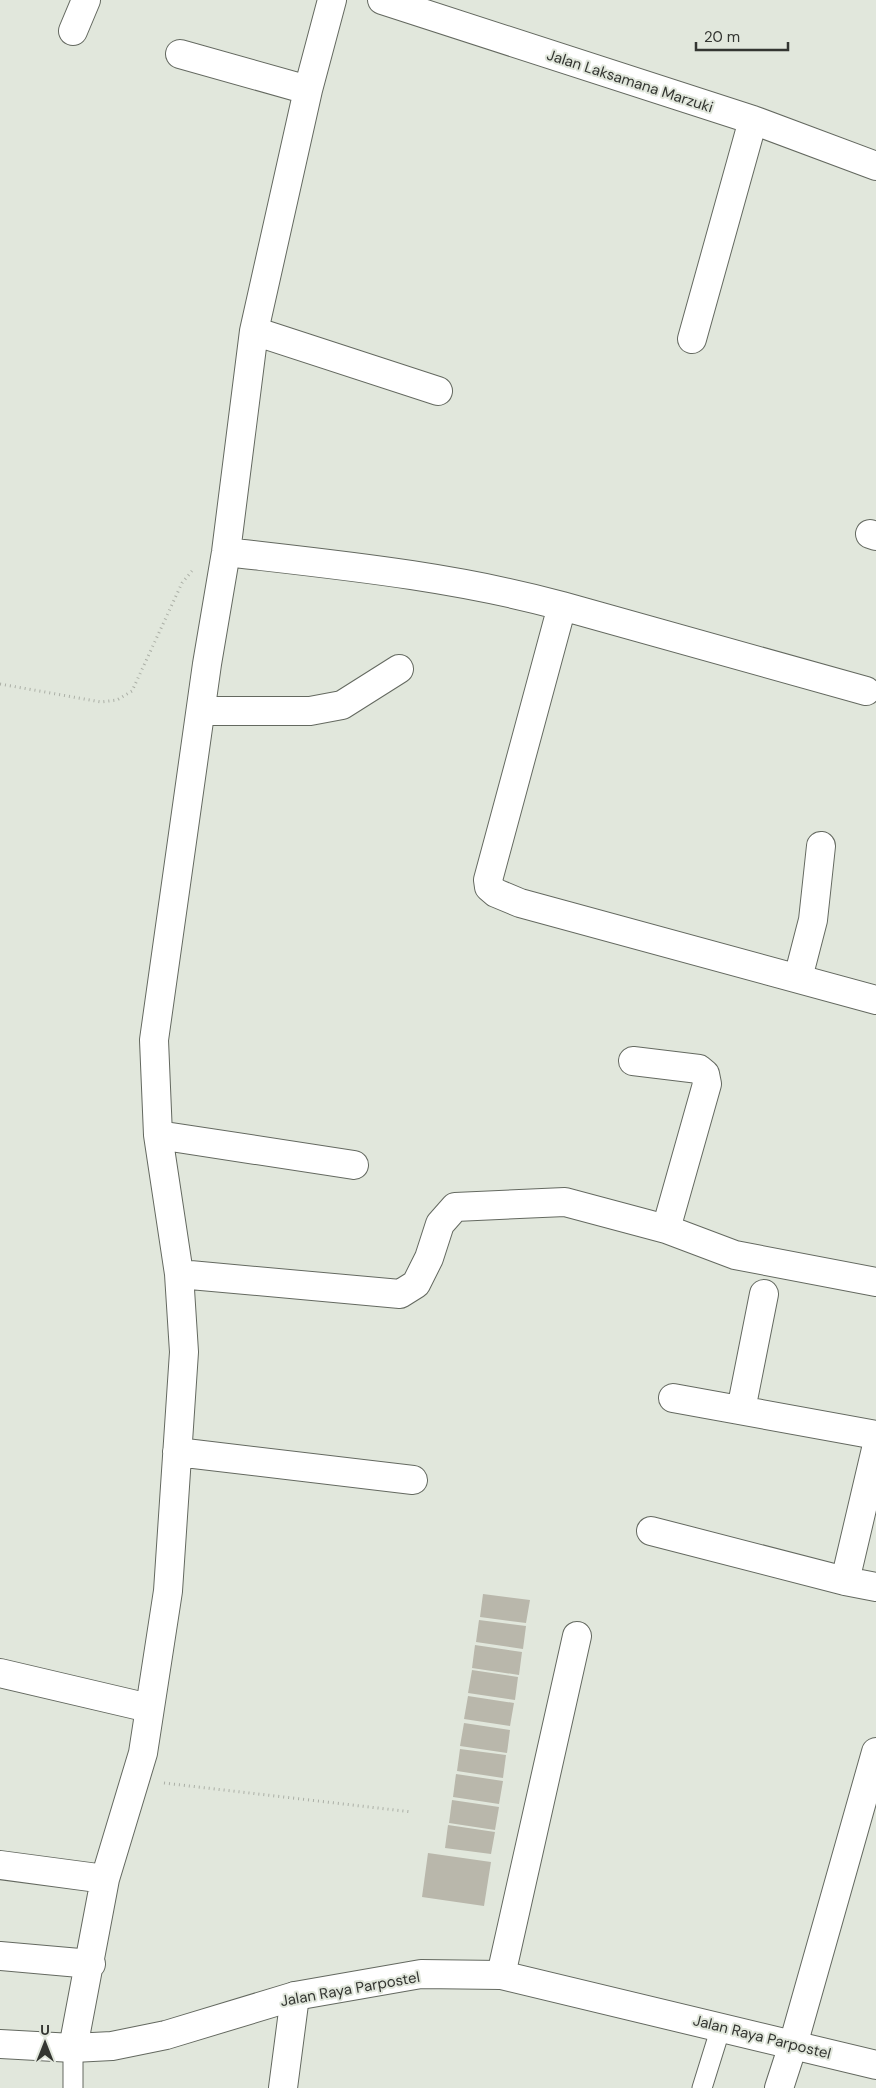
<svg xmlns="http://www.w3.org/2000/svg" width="876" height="2088" viewBox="0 0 876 2088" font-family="'DM Sans',sans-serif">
  <rect width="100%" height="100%" fill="#e1e7dc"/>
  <!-- building -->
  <path fill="#b9b7ab" d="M483,1594L530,1600L526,1623L480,1617Z
    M479,1620L526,1626L523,1649L476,1642Z
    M475,1645L522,1652L519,1675L472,1668Z
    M472,1670L518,1677L515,1700L468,1693Z
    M468,1696L514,1703L510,1726L464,1719Z
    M464,1723L510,1730L507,1753L460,1746Z
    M460,1749L506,1755L503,1778L457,1771Z
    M456,1774L503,1781L499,1804L453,1797Z
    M452,1800L499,1807L495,1830L449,1823Z
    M448,1825L495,1832L491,1854L445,1848Z
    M428,1853L491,1862L484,1906L422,1897Z"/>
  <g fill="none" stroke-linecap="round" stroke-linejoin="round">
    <defs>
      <path id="service" d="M73,2088V2048
        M702,2088L721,2027"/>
      <path id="minor" d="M382,0L753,120L876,166
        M73,31L86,0
        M180,54L308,90
        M254,331L438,391
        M692,339L753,120
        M870,534L876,536
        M226,552C338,565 452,576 562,606L488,880L489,887L496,893L520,903L876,1000
        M562,606L866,691
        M202,711H310L342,705L399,669
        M798,978L813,920L821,846
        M633,1061L699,1069L705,1074L707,1084L666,1229
        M158,1135L354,1165
        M179,1274L400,1294L416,1284L429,1258L440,1224L455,1207L565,1202L666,1229L735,1255L876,1282
        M673,1398L876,1435
        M741,1410L764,1294
        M177,1452L413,1480
        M651,1531L845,1581L876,1587
        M845,1581L876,1449
        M0,1673L149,1708
        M0,1865L105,1879
        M0,1956L91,1964
        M501,1975L577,1636
        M73,2048L105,1879L143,1753L168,1591L184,1352L179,1274L158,1135L154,1040L207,664L226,552L254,331L308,90L332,0
        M283,2088L295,1996
        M779,2088L793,2045L876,1752"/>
      <path id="secondary" d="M0,2044L73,2048L112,2046L166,2035L295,1996L421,1974L501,1975L876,2065"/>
    </defs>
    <!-- service casing -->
    <use href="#service" stroke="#646960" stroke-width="21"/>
    <!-- minor casing -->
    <use href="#minor" stroke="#646960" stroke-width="30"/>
    <!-- secondary casing -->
    <use href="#secondary" stroke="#646960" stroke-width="30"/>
    <!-- path -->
    <path stroke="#abafa6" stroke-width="3" stroke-dasharray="1 4" stroke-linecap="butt" d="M0,684L101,702L117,700L132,691L182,583L192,571
      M164,1783L412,1812"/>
    <!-- service -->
    <use href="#service" stroke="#fff" stroke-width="19"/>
    <!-- minor -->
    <use href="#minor" stroke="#fff" stroke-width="28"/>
    <!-- secondary -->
    <use href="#secondary" stroke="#fff" stroke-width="28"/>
  </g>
  <g text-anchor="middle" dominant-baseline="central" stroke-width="4" stroke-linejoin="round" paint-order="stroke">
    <!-- street labels -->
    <g font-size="15" fill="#333531" stroke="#e1e7dc">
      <text transform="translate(630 81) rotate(18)">Jalan Laksamana Marzuki</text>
      <text transform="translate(350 1989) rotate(-10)">Jalan Raya Parpostel</text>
      <text transform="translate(762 2037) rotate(14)">Jalan Raya Parpostel</text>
    </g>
  </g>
  <!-- north arrow -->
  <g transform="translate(45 2043)" stroke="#e1e7dc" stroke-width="4" paint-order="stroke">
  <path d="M0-4L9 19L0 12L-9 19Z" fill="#333531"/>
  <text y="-8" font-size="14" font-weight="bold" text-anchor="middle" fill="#333531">U</text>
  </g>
  <!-- scale -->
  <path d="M696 42v8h92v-8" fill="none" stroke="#333531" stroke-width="2.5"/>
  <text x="704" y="42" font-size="15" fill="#333531" stroke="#e1e7dc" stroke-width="4" paint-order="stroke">20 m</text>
</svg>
